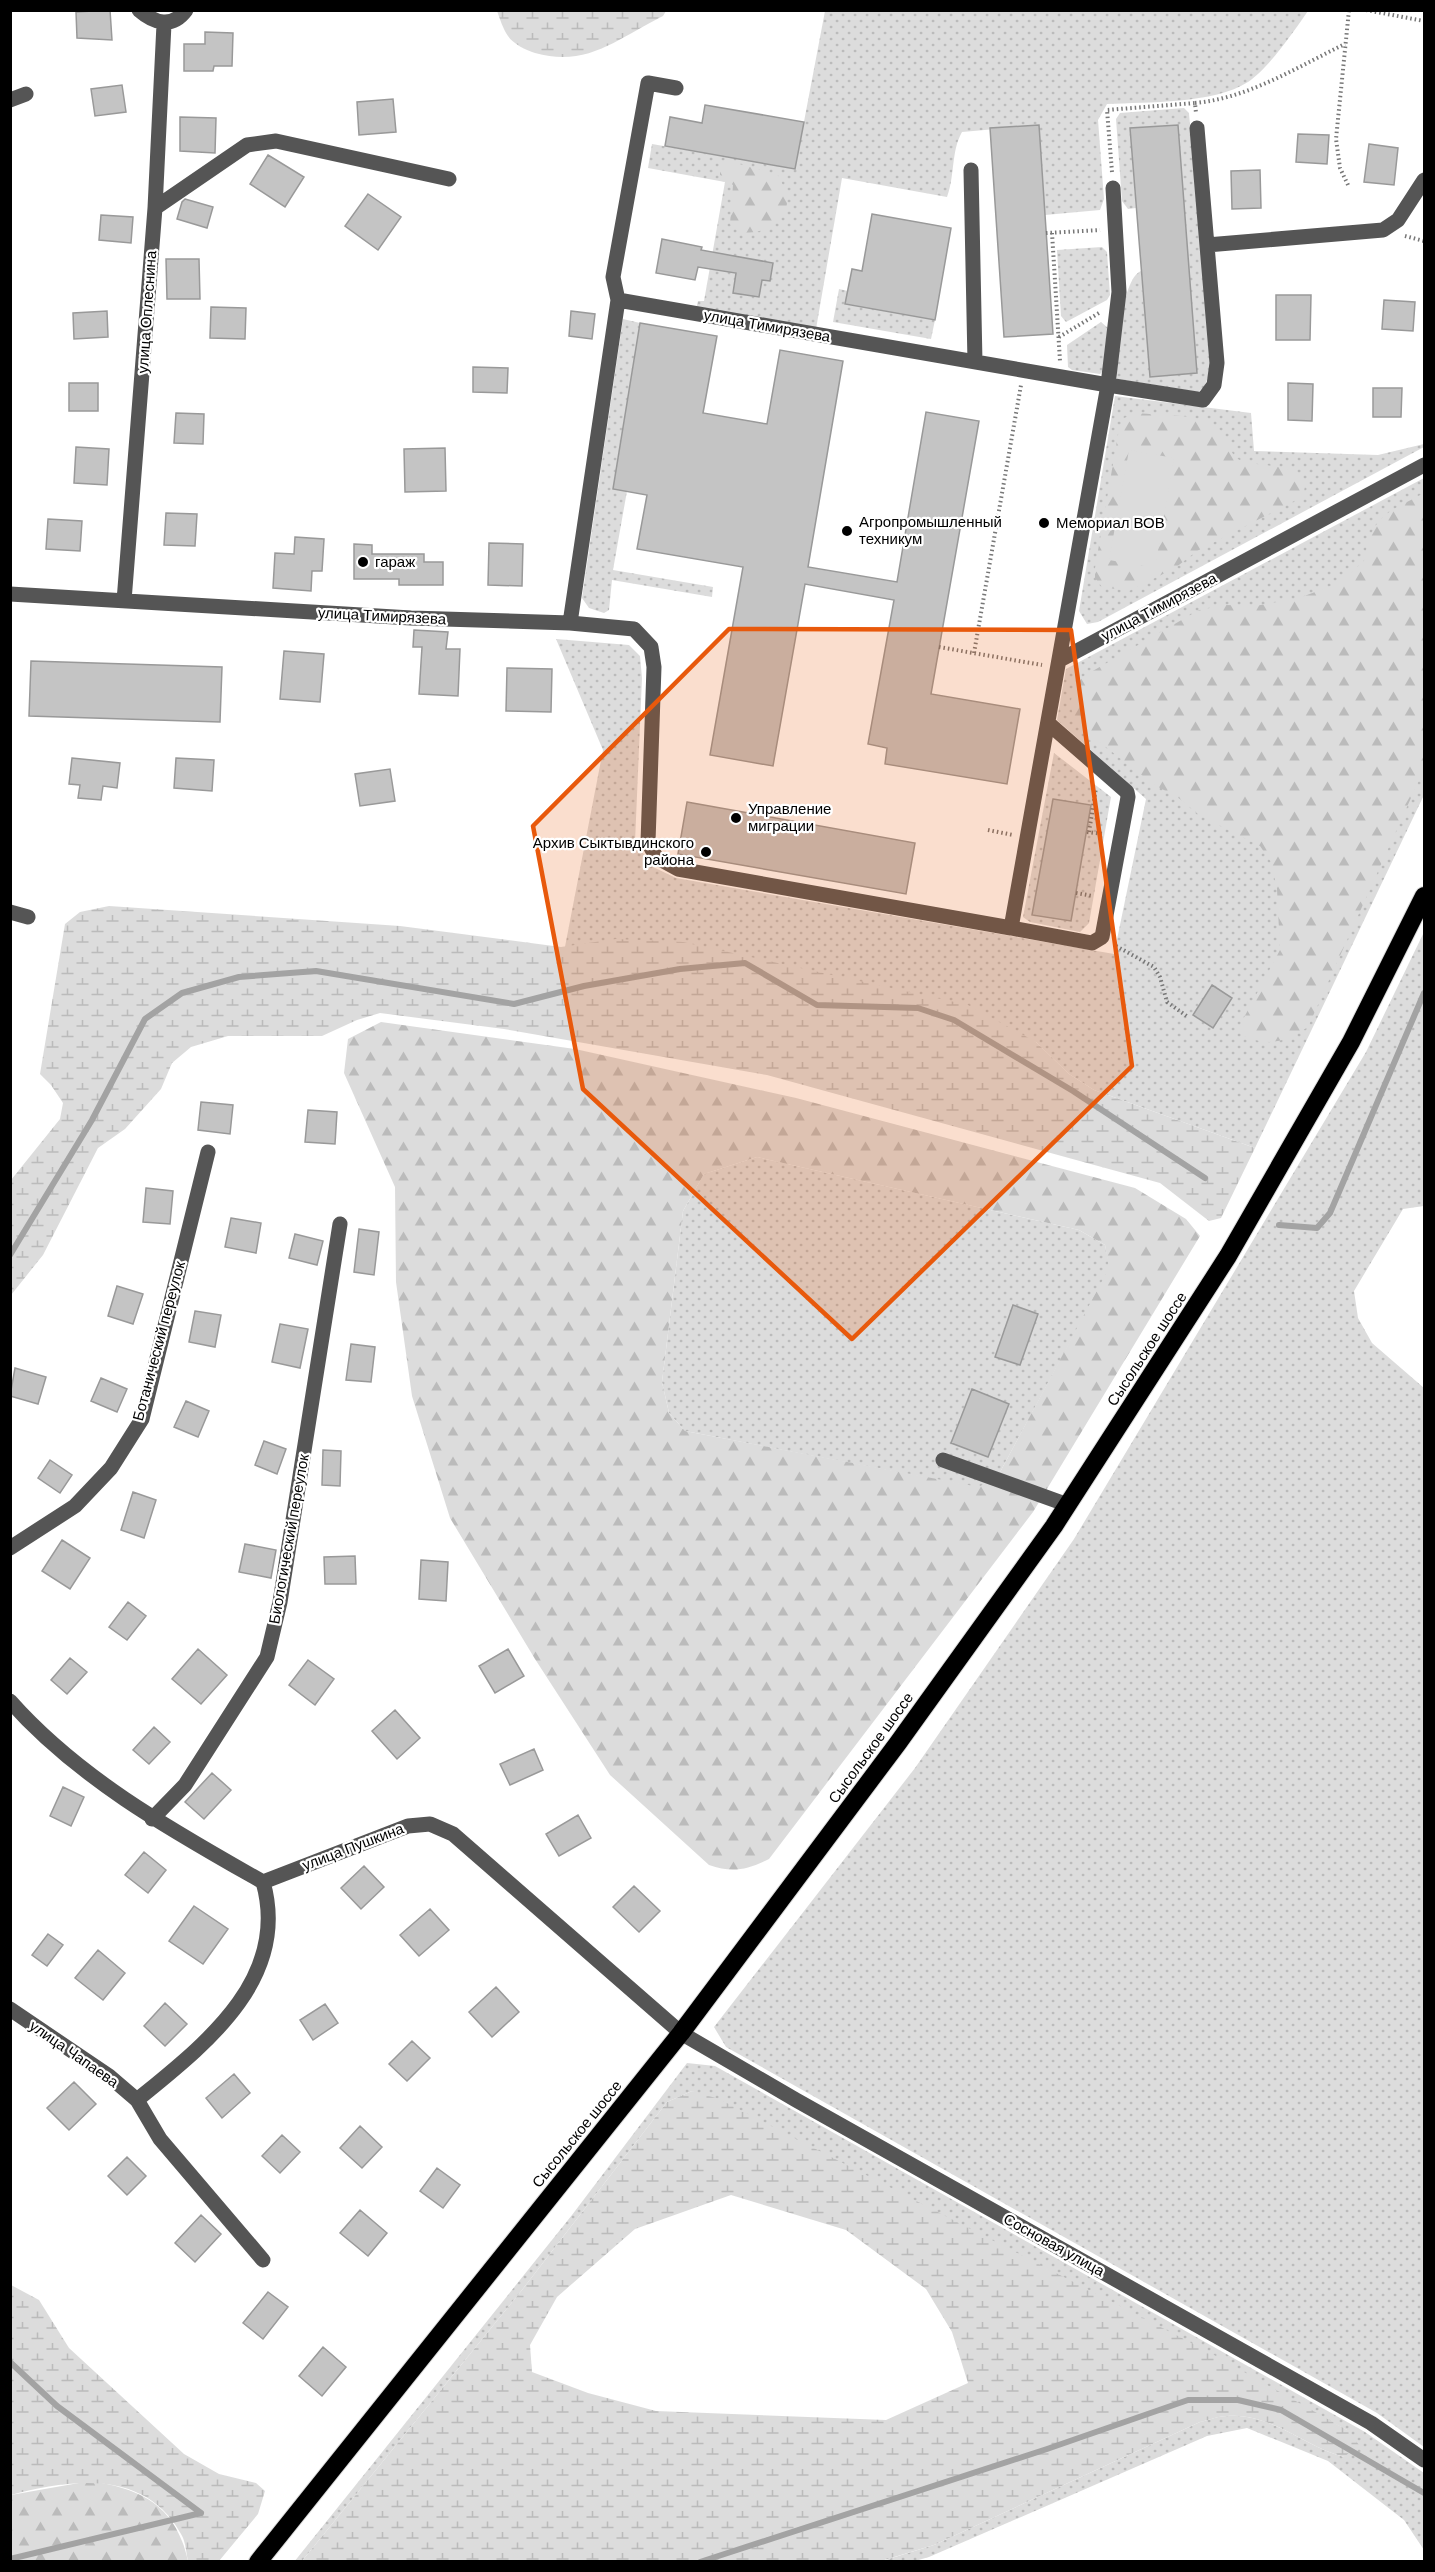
<svg xmlns="http://www.w3.org/2000/svg" width="1435" height="2572" viewBox="0 0 1435 2572" font-family="'DM Sans',sans-serif">
  <defs>
    <pattern id="green-dots" width="8" height="8" patternUnits="userSpaceOnUse" patternTransform="scale(1.5)"><rect width="8" height="8" fill="#dcdcdc"/><path d="M2 2h.1M6 6h.1" fill="none" stroke="#bbb" stroke-width="1.8" stroke-linecap="round"/></pattern>
    <pattern id="forest-firs" width="22" height="20" patternUnits="userSpaceOnUse" patternTransform="scale(1.5)"><rect width="22" height="20" fill="#dcdcdc"/><path d="M5 1l3.5 6h-7zM16 11l3.5 6h-7z" fill="#bbb"/></pattern>
    <pattern id="wetland-marsh" width="20" height="14" patternUnits="userSpaceOnUse" patternTransform="scale(1.5)"><rect width="20" height="14" fill="#dcdcdc"/><path d="M1 5h8M5 5V1M11 12h8M15 12V8" fill="none" stroke="#bbb"/></pattern>
  </defs>
  <rect width="100%" height="100%" fill="#fff"/>
  <!-- green -->
  <path fill="url(#green-dots)" d="M825,11H1308C1294,31 1269,68 1248,82C1214,104 1147,102 1107,104L1098,120L1104,199L1100,210L1045,215L1039,125L962,132C951,151 955,176 947,197L842,178L816,329L696,309L698,301H704L725,182L648,168L652,144L795,169Z
    M1184,108L1189,113L1211,370L1204,387L1198,392L1117,379C1118,357 1120,280 1141,271L1150,377L1197,373L1178,125L1130,129L1136,208L1128,209L1122,201L1116,119L1120,113Z
    M1102,247L1107,252L1110,295L1107,300L1066,322L1061,316L1057,250Z
    M839,289L848,291L845,304L935,320L931,339L833,322Z
    M623,319L640,323L613,488L627,491L613,570L713,587L712,597L612,580L609,610L604,613L589,608L582,598Z
    M1101,322L1108,328L1103,371L1100,374L1072,370L1068,367L1067,345Z
    M1115,396L1251,413L1254,451L1378,455L1424,444V447L1098,622L1087,624L1079,611Z
    M1424,478V795L1255,1148L1094,1090L1069,1074L1036,1042L564,952L603,750L556,639L629,645L640,656L642,678L635,842L653,867L676,878L1114,954L1146,799L1057,720L1066,669Z
    M1054,753L1111,797L1089,923L1080,932L1030,922L1023,917Z
    M1424,932V1206L1403,1209L1354,1291L1358,1318L1372,1343L1424,1388V2447L1377,2413L726,2047L714,2027L915,1768L1074,1539L1366,1052Z
    M757,1157L1079,1230L1105,1245L1110,1268L999,1474L980,1488L685,1431L669,1413L662,1382L683,1211L704,1174Z
    M687,2063L715,2066L1365,2432L1424,2473V2550L1404,2520L1328,2461L1247,2428L1207,2436L929,2557L915,2561H882L934,2545L1200,2422C1209,2420 1218,2416 1227,2416C1270,2412 1305,2447 1344,2457L1347,2430L692,2091L667,2102L522,2290L302,2561L294,2562L572,2215Z"/>
  <!-- forest -->
  <path fill="url(#forest-firs)" fill-rule="evenodd" d="M729,161L778,175C782,183 787,192 787,202C787,225 745,244 730,224L733,185L720,175V169Z
    M1137,413C1161,416 1203,412 1221,431C1229,440 1229,456 1242,461C1258,468 1318,461 1302,497L1197,551L1175,568L1129,591L1102,587L1095,578V568L1119,429L1124,418Z
    M1424,493V769L1308,1027C1285,1042 1270,1047 1244,1036L1240,1025L1280,950L1277,889L1271,862L1260,846L1199,815L1180,799L1153,784L1084,730C1066,711 1067,695 1084,676L1199,610L1226,605L1255,606L1299,598L1339,583L1364,561C1372,514 1386,514 1424,493Z
    M381,1022L575,1049L796,1098L1135,1188L1186,1219L1200,1236L1033,1512L769,1859C747,1870 732,1873 709,1865L610,1775L535,1659L450,1518L412,1396L396,1282L395,1187L344,1073L348,1039ZM757,1157L1079,1230L1105,1245L1109,1268L999,1474L979,1487L685,1431L669,1413L662,1382L683,1211L704,1174Z
    M90,2481C144,2489 176,2507 188,2561L11,2562V2495Z"/>
  <!-- wetland -->
  <path fill="url(#wetland-marsh)" fill-rule="evenodd" d="M497,11H666L663,16C618,38 588,68 535,53C526,50 513,44 508,36C503,29 500,19 497,11Z
    M109,906L400,926L561,947L616,939L683,942L968,1005L1036,1042L1069,1074L1094,1090L1255,1148L1221,1218L1209,1221L1160,1183L767,1075L504,1029L380,1013L357,1020L322,1036H228L191,1047L172,1063L161,1089L125,1129L98,1148L43,1255L11,1295V1180L60,1119L63,1103L51,1085L40,1074L65,924L80,912Z
    M692,2091L719,2099L1207,2351L1347,2430L1359,2445L1344,2457C1305,2447 1270,2412 1227,2416C1219,2416 1209,2420 1200,2422L934,2545L881,2561H302L522,2290L667,2102ZM731,2195L846,2230L926,2289L952,2332L968,2383L886,2420L656,2411L588,2393L532,2372L530,2345L557,2297L635,2229Z
    M11,2285L39,2300L69,2348L184,2454L219,2474L256,2483L265,2491L258,2514L219,2561H188C186,2553 186,2542 181,2534C145,2469 72,2479 11,2495Z"/>
  <!-- pitch -->
  <path fill="#dcdcdc" d="M1129,450L1174,458L1155,568L1109,560Z"/>
  <g fill="none" stroke-linecap="round" stroke-linejoin="round">
    <!-- stream -->
    <path stroke="#a3a3a3" stroke-width="6" d="M1279,1225L1317,1228L1330,1213L1424,993
      M10,1255L92,1120L145,1019L182,993L239,977L316,971L514,1004L584,986L680,969L745,963L817,1005L918,1008L954,1020L1073,1091L1205,1178
      M10,2362L57,2406L201,2513
      M10,2559L201,2513
      M700,2562L1047,2449L1188,2400H1238L1281,2410L1424,2493"/>
  </g>
  <!-- building -->
  <path fill="#c4c4c4" stroke="#999" stroke-width="1.5" d="M110,10L112,40L77,38L76,12Z
    M205,32L233,33L232,66H214L213,71H184V44H205Z
    M122,85L126,112L95,116L91,89Z
    M393,99L396,132L359,135L357,102Z
    M705,105L804,122L795,169L665,146L670,117L702,123Z
    M180,117L216,118L215,153L180,151Z
    M1039,125L1053,334L1004,337L990,128Z
    M1178,125L1197,373L1150,377L1130,128Z
    M1298,134L1329,135L1327,164L1296,162Z
    M1369,144L1398,148L1394,185L1364,182Z
    M268,155L304,177L285,207L250,184Z
    M1260,170L1261,208L1232,209L1231,171Z
    M368,194L401,217L378,250L345,226Z
    M185,199L213,207L207,228L177,219L182,202Z
    M872,214L951,228L935,320L845,304L852,269L862,271Z
    M101,215L133,217L131,243L99,240Z
    M662,239L702,247L701,250L773,263L770,281L762,280L759,297L733,293L736,273L698,267L695,280L656,273Z
    M166,259H199L200,299H167Z
    M1276,295H1311L1310,340H1276Z
    M1384,300L1415,302L1413,331L1382,329Z
    M211,307L246,308L245,339L210,338Z
    M107,311L108,337L74,339L73,313Z
    M571,311L595,314L592,339L569,336Z
    M640,323L717,336L703,413L767,424L780,350L843,361L808,567L897,582L926,412L979,421L931,694L1020,709L1007,784L885,764L887,748L868,744L894,600L805,584L773,766L710,755L743,567L637,549L647,495L613,489Z
    M473,367L508,368L507,393L473,392Z
    M69,383H98V411H69Z
    M1288,383L1313,384L1312,421L1288,420Z
    M1373,388H1402L1401,417H1373Z
    M176,413L204,414L203,444L174,443Z
    M76,447L109,449L107,485L74,483Z
    M445,448L446,491L405,492L404,449Z
    M166,513L197,514L195,546L164,545Z
    M48,519L82,521L80,551L46,549Z
    M295,537L324,539L322,571H312L311,591L273,588L275,553L294,554Z
    M489,543L523,544L522,586L488,585Z
    M354,544L372,545V554H424V562H443V585H399V579H354Z
    M414,630L448,632L446,649H460L458,696L419,694L422,647H413Z
    M284,651L324,654L320,702L280,699Z
    M31,661L222,667L220,722L29,716Z
    M507,668L552,669L551,712L506,711Z
    M72,758L120,763L117,788L103,786L101,800L78,798L80,785L69,784Z
    M176,758L214,760L212,791L174,788Z
    M390,769L395,801L360,806L355,774Z
    M1053,799L1091,805L1071,921L1032,915Z
    M687,802L915,843L906,894L678,854Z
    M1212,985L1232,998L1213,1028L1193,1015Z
    M201,1102L233,1105L230,1134L198,1130Z
    M308,1110L337,1112L335,1144L305,1142Z
    M146,1188L173,1191L170,1224L143,1222Z
    M231,1218L261,1223L256,1253L225,1247Z
    M359,1229L379,1232L374,1275L354,1272Z
    M295,1234L323,1241L317,1265L289,1258Z
    M117,1286L143,1294L133,1324L108,1316Z
    M1013,1305L1038,1314L1020,1365L995,1357Z
    M195,1311L221,1315L215,1347L189,1342Z
    M280,1324L308,1329L300,1368L272,1362Z
    M351,1344L375,1347L371,1382L346,1380Z
    M15,1368L46,1377L38,1404L10,1396Z
    M101,1378L127,1389L117,1412L91,1401Z
    M972,1389L1009,1404L988,1457L951,1443Z
    M186,1401L209,1411L198,1437L174,1427Z
    M264,1441L286,1449L277,1474L255,1465Z
    M323,1450L341,1451L340,1486L322,1485Z
    M50,1460L72,1475L60,1493L38,1478Z
    M133,1492L156,1500L144,1538L121,1530Z
    M62,1540L90,1558L70,1589L42,1571Z
    M245,1544L276,1550L271,1578L239,1572Z
    M355,1556L356,1584H325L324,1557Z
    M421,1560L448,1562L446,1601L419,1599Z
    M128,1602L146,1616L127,1640L109,1627Z
    M198,1649L227,1675L201,1704L172,1679Z
    M508,1649L524,1676L495,1693L479,1666Z
    M70,1658L87,1672L67,1694L51,1680Z
    M308,1660L334,1679L315,1705L289,1685Z
    M395,1710L420,1738L397,1759L372,1731Z
    M154,1727L170,1742L149,1764L133,1750Z
    M534,1749L543,1770L510,1785L500,1764Z
    M212,1773L231,1790L204,1819L185,1802Z
    M63,1787L84,1797L71,1826L50,1816Z
    M578,1815L591,1838L559,1856L546,1834Z
    M144,1852L166,1870L148,1893L125,1875Z
    M364,1866L384,1887L361,1909L341,1888Z
    M634,1886L660,1911L639,1932L613,1907Z
    M194,1906L228,1929L203,1964L169,1941Z
    M430,1909L449,1930L419,1956L400,1935Z
    M48,1934L63,1945L47,1966L32,1955Z
    M98,1950L125,1973L103,2000L75,1978Z
    M496,1987L519,2012L492,2037L469,2012Z
    M165,2003L187,2024L165,2046L144,2026Z
    M325,2004L338,2023L313,2040L300,2020Z
    M412,2041L430,2058L407,2081L389,2064Z
    M234,2074L250,2093L222,2118L206,2098Z
    M74,2082L96,2104L69,2130L47,2108Z
    M360,2126L382,2147L362,2168L340,2148Z
    M282,2135L300,2152L280,2173L262,2156Z
    M127,2157L146,2176L127,2195L108,2176Z
    M437,2168L460,2185L443,2208L420,2191Z
    M360,2210L387,2233L368,2256L340,2233Z
    M201,2215L221,2234L195,2262L175,2243Z
    M268,2292L288,2307L263,2339L243,2323Z
    M323,2347L346,2367L322,2396L299,2376Z"/>
  <g fill="none" stroke-linecap="round" stroke-linejoin="round">
    <defs>
      <path id="highway" d="M258,2562L681,2033L898,1743L1054,1526L1228,1256L1351,1042L1424,896"/>
    </defs>
    <!-- highway casing -->
    <use href="#highway" stroke="#dbdbdb" stroke-width="20"/>
    <!-- path -->
    <path stroke="#777" stroke-width="4" stroke-dasharray="1.5 3" stroke-linecap="butt" d="M1366,10L1424,21
      M1195,103C1249,98 1297,67 1345,44
      M1112,172L1107,110L1195,103L1196,113
      M1348,185L1340,168L1336,139L1349,10
      M1046,233L1100,230
      M1052,233L1060,361
      M1405,236L1424,241
      M1059,337L1099,313
      M939,647L1042,665
      M974,653L1021,385
      M988,830L1013,835
      M1087,832L1104,834
      M1089,832L1096,788
      M1076,893L1093,896
      M1116,946L1154,967L1160,977L1167,1002L1188,1017"/>
    <!-- minor -->
    <path stroke="#555" stroke-width="15" d="M139,10C154,23 172,29 186,10
      M10,100L26,94
      M971,170L975,362
      M1113,188L1119,292L1108,385L1203,400L1214,385L1217,363L1197,128
      M155,208L247,145L276,141L449,179
      M1207,245L1383,230L1398,220L1424,180
      M618,300L613,277L648,83L676,88
      M10,594L411,618L570,623L634,629L651,647L654,667L648,842L656,857L678,869L1011,928L1108,385L618,300L570,623
      M124,601L155,208L164,24
      M1060,660L1424,465
      M10,912L28,917
      M1011,928L1092,943L1102,937L1128,797L1127,792L1048,723
      M943,1460L1068,1505
      M10,1548L75,1506L111,1468L142,1419L208,1152
      M10,1701C79,1779 173,1831 263,1882L408,1826L430,1824L453,1834L681,2033L796,2100L1371,2423L1424,2460
      M152,1819L185,1785L267,1657L280,1602L340,1224
      M10,2009L109,2076L137,2100L160,2139L263,2260
      M137,2100C203,2046 291,1980 263,1882"/>
    <!-- highway -->
    <use href="#highway" stroke="#000" stroke-width="18"/>
  </g>
  <!-- marked area -->
  <path fill="#e8590c" fill-opacity="0.2" stroke="#e8590c" stroke-width="4.5" stroke-linejoin="round" d="M729,629L1071,630L1132,1066L852,1339L583,1089L533,826Z"/>
  <!-- markers -->
  <g fill="#000" stroke="#fff" stroke-width="2">
    <circle cx="1044" cy="523" r="6"/>
    <circle cx="847" cy="531" r="6"/>
    <circle cx="363" cy="562" r="6"/>
    <circle cx="736" cy="818" r="6"/>
    <circle cx="706" cy="852" r="6"/>
  </g>
  <g text-anchor="middle" dominant-baseline="central" stroke-width="4.5" stroke-linejoin="round" paint-order="stroke">
    <!-- street labels -->
    <g font-size="15" fill="#000" stroke="#fff">
      <text transform="translate(147 312) rotate(-86)">улица Оплеснина</text>
      <text transform="translate(767 326) rotate(10)">улица Тимирязева</text>
      <text transform="translate(1159 607) rotate(-28)">улица Тимирязева</text>
      <text transform="translate(382 616) rotate(3)">улица Тимирязева</text>
      <text transform="translate(159 1341) rotate(-75)">Ботанический переулок</text>
      <text transform="translate(1147 1349) rotate(-57)">Сысольское шоссе</text>
      <text transform="translate(289 1539) rotate(-80)">Биологический переулок</text>
      <text transform="translate(871 1748) rotate(-54)">Сысольское шоссе</text>
      <text transform="translate(353 1847) rotate(-21)">улица Пушкина</text>
      <text transform="translate(74 2054) rotate(35)">улица Чапаева</text>
      <text transform="translate(577 2134) rotate(-51)">Сысольское шоссе</text>
      <text transform="translate(1054 2245) rotate(29)">Сосновая улица</text>
    </g>
    <!-- poi labels -->
    <g font-size="15" fill="#000" stroke="#fff" text-anchor="start">
      <text x="859" y="522">Агропромышленный<tspan x="859" dy="17">техникум</tspan></text>
      <text x="1056" y="523">Мемориал ВОВ</text>
      <text x="375" y="562">гараж</text>
      <text x="748" y="809">Управление<tspan x="748" dy="17">миграции</tspan></text>
      <text x="694" y="843" text-anchor="end">Архив Сыктывдинского<tspan x="694" dy="17">района</tspan></text>
    </g>
  </g>
  <!-- border -->
  <rect width="1435" height="2572" fill="none" stroke="#000000" stroke-width="24"/>
</svg>
